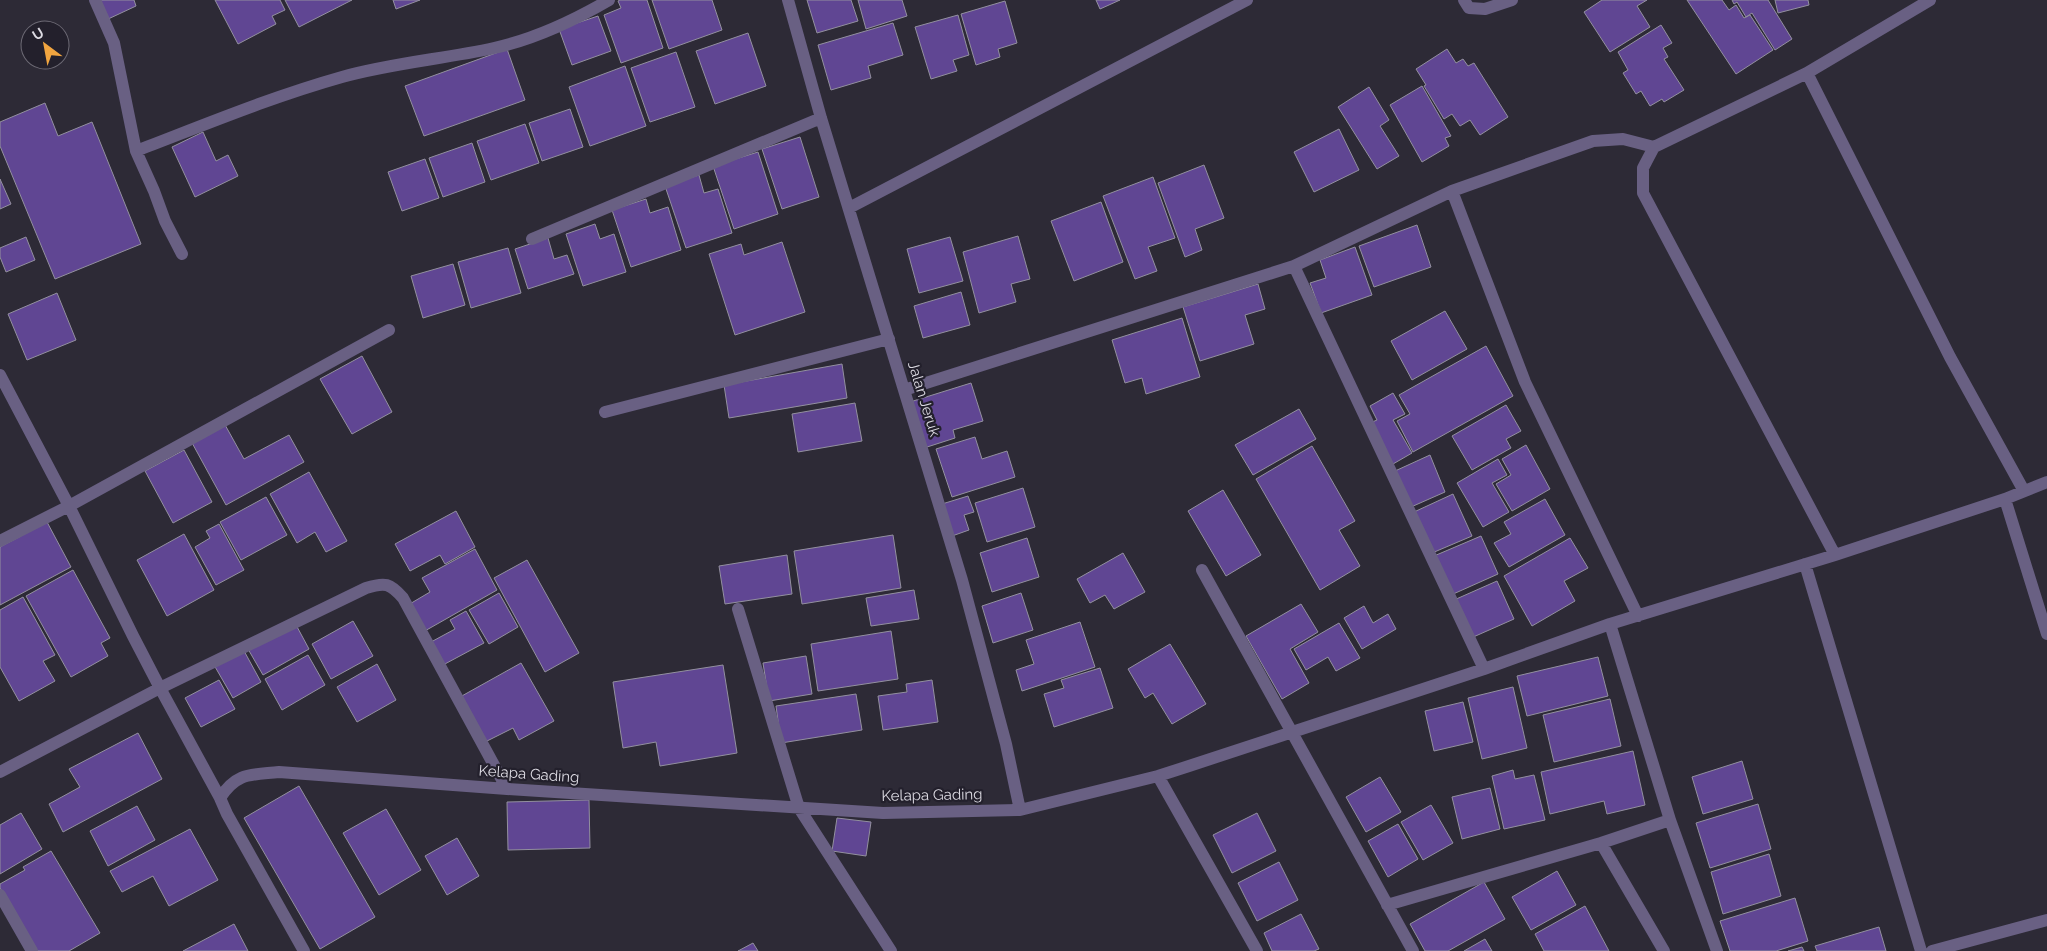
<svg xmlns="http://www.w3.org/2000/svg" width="2047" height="951" viewBox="0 0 2047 951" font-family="Raleway,sans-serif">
  <rect width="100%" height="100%" fill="#2d2a36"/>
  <!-- building -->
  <path fill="#604693" stroke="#93909f" d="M96,0H134L136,6L106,20Z
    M215,0H280L285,10L272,16L276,24L238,44Z
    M285,0H352L299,27Z
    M393,0H420L396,9Z
    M647,0L663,48L621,63L604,15L621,8L618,1L620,0Z
    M652,0H712L722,30L669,49Z
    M807,0H851L858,21L817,33Z
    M858,0H902L907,16L866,29Z
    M1096,0H1120L1100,9Z
    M1602,0H1647L1637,6L1650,27L1610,52L1584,12Z
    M1687,0H1722L1729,10L1736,5L1744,18L1750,15L1773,50L1736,74Z
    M1732,0H1768L1792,39L1775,50L1752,13L1746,17L1737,2L1734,4Z
    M1775,0H1808L1809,5L1778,13Z
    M1005,1L1017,43L998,49L1000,57L976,65L961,14Z
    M958,15L969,55L953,60L957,71L931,79L915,27Z
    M598,16L611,51L572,65L559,29Z
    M893,23L903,55L868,66L871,78L831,90L818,45Z
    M1661,25L1672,43L1663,48L1668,57L1664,59L1684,90L1664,102L1662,99L1650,106L1641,91L1636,94L1623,73L1628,70L1618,52Z
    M748,33L766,86L715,104L696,51Z
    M507,49L525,100L424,136L405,86Z
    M1447,49L1456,63L1463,59L1468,66L1474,63L1508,117L1480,135L1470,120L1460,126L1452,114L1444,119L1424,86L1426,85L1416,69Z
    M676,52L695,107L650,122L631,68Z
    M625,66L646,126L590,146L569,87Z
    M1422,86L1451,136L1445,138L1449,146L1422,162L1390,105Z
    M1369,87L1389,120L1380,126L1399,156L1377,169L1338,107Z
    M45,103L58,136L92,122L141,244L55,279L0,146V122Z
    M570,109L583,147L542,161L529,123Z
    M525,124L539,163L491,180L477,141Z
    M1339,129L1359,170L1314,192L1294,152Z
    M203,132L216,161L228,155L238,176L195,197L172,147Z
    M800,137L819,197L782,209L762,149Z
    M472,143L485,182L443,197L429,158Z
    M758,152L778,214L734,229L713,166Z
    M425,159L439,198L402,211L388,172Z
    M1204,165L1224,218L1195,229L1202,250L1185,257L1158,183Z
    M699,175L704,193L718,189L732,233L686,248L665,186Z
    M1153,177L1175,238L1148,247L1157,271L1135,279L1103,196Z
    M0,179L11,204L0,209Z
    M646,199L650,213L668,207L681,250L631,267L612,210Z
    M1101,202L1123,262L1074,281L1051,221Z
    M595,224L600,239L614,234L626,272L583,286L566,234Z
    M1417,225L1431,267L1374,287L1359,246Z
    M1018,236L1030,279L1011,284L1016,302L979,313L963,252Z
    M26,237L35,260L6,272L0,257V248Z
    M950,237L963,281L919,293L907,249Z
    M548,238L554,259L567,255L574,274L528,289L515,249Z
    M782,242L805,312L735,335L709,254L741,244L744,255Z
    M1355,247L1372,295L1321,313L1310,283L1326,278L1320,260Z
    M508,248L521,293L471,308L458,262Z
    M453,264L465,305L423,318L411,276Z
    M1258,284L1265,309L1245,315L1254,344L1200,361L1183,307Z
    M961,292L970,325L923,338L914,306Z
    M57,293L76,340L27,360L8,314Z
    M1445,311L1467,349L1412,380L1391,341Z
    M1182,318L1200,377L1146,394L1142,378L1125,383L1112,340Z
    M1486,346L1513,396L1413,452L1397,421L1410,414L1399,395Z
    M362,356L392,412L352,434L320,379Z
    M842,364L847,398L729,418L724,385Z
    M971,383L983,421L953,430L955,438L924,448L910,402Z
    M1393,393L1405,414L1393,420L1412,453L1393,464L1370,423L1377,420L1370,406Z
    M855,403L862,441L798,452L792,414Z
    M1506,405L1521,431L1506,439L1511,448L1472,470L1452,436Z
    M1299,409L1316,439L1253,475L1235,445Z
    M224,423L244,459L289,435L304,462L226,505L191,441Z
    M975,437L982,459L1007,451L1015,477L952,497L936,449Z
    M1526,445L1550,489L1512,511L1496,484L1511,475L1502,459Z
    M1312,446L1355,521L1339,530L1360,566L1320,590L1256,479Z
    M184,450L212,502L173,523L145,471Z
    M1430,455L1445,492L1411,507L1395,471Z
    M1498,459L1507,475L1492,483L1509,512L1483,527L1457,483Z
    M309,472L347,541L326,552L315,532L297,543L270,494Z
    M1023,488L1035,527L987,542L975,503Z
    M1223,490L1261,555L1226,576L1188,511Z
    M1453,494L1472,536L1432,553L1414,512Z
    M968,496L974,512L964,515L969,530L952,536L942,504Z
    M266,497L287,535L241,560L220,522Z
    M1545,499L1565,535L1509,567L1494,543L1511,534L1504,522Z
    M456,511L475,547L445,564L440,555L410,571L395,544Z
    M47,522L71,567L0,605V547Z
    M219,524L244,570L216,585L195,547L210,538L206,531Z
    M184,534L214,590L167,616L137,560Z
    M893,535L901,588L802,604L794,551Z
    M1481,536L1498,574L1451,595L1434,556Z
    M1027,538L1039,577L992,592L980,553Z
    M1570,538L1588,568L1564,581L1575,601L1532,626L1504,576Z
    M475,549L497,590L423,632L408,605L430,592L422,578Z
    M1123,553L1145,592L1114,609L1105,595L1090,603L1077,579Z
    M787,555L792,594L725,604L719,566Z
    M527,560L579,653L545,672L494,578Z
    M73,570L110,638L101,643L108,656L71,677L26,596Z
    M1497,581L1514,619L1471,638L1454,600Z
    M914,590L919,619L871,626L866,598Z
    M499,593L518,627L489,644L469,610Z
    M1021,593L1033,630L993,643L982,606Z
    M23,597L55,655L43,661L55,681L19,701L0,667V610Z
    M1301,604L1318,632L1290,649L1309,683L1282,699L1246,636Z
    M1364,606L1373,623L1388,614L1396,629L1362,649L1344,618Z
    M466,611L484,643L443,665L431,642L455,629L450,620Z
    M353,621L373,656L331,679L312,644Z
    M1080,622L1095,667L1022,691L1016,670L1034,664L1026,640Z
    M295,623L309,649L263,675L248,649Z
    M1339,623L1360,658L1336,671L1328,657L1306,670L1294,649Z
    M891,631L898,679L818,691L811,644Z
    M1170,644L1206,704L1172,724L1153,693L1145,698L1128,669Z
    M243,649L261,682L233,698L214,665Z
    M308,655L325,685L282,710L265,679Z
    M806,656L812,694L769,701L763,663Z
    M1598,657L1608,696L1527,716L1517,676Z
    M521,663L554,721L519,740L513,728L485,742L460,697Z
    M377,664L396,700L357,722L337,687Z
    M723,665L737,753L660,766L656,742L623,748L613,682Z
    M1100,668L1113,708L1054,727L1044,694L1064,688L1061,680Z
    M219,680L235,709L201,727L185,698Z
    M932,680L938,722L883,730L878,696L907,692L906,684Z
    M1513,687L1527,748L1482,759L1468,698Z
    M856,694L862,730L781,743L776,706Z
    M1610,699L1621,746L1554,762L1543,715Z
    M1463,702L1473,742L1434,751L1425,711Z
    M138,733L162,779L63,832L49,804L80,787L69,769Z
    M1633,751L1645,805L1607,814L1604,801L1550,814L1541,772Z
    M1742,761L1753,799L1703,814L1692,777Z
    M1513,770L1515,779L1534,775L1545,820L1504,829L1492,776Z
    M1380,777L1401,812L1366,832L1346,797Z
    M299,786L375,917L320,949L244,818Z
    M1490,788L1500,829L1462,839L1452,797Z
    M589,800L590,848L508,850L507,802Z
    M1758,804L1771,849L1710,868L1696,823Z
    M1431,805L1453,843L1423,860L1401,822Z
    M137,806L155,840L108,866L90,831Z
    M386,809L421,870L379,895L343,833Z
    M21,813L42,849L0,874V825Z
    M1257,813L1276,851L1232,873L1213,835Z
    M837,818L871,822L866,856L832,851Z
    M1398,824L1418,859L1388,877L1368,841Z
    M190,829L218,880L169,906L153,876L122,892L110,871Z
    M457,838L479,876L447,895L425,856Z
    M51,851L100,933L69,951H37L0,888V884L25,870L23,867Z
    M1769,854L1781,896L1723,914L1711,872Z
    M1279,862L1298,900L1257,921L1238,883Z
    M1557,871L1576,905L1531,930L1512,897Z
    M1484,882L1505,919L1448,951H1425L1410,924Z
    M1795,898L1808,941L1776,951H1730L1720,921Z
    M1585,906L1609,951H1544L1535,934Z
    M1301,914L1319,949L1314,951H1272L1264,933Z
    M234,924L248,951H183Z
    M1879,927L1886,951H1817L1815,946Z
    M1485,939L1492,951H1464Z
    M753,943L758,951H738Z
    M1802,947L1804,951H1788Z"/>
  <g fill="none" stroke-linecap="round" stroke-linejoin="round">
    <!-- minor -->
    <path stroke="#696083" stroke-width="12" d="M95,0L114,43L136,151L154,191L165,221L182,254
      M788,0L821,118L962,580L1006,744L1020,810
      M1464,0L1469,8L1485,9L1512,0
      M1807,73L1950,357L2024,491
      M136,151C204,125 271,97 342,77C392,63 444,59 494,48C535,39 573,21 609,0
      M1452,191L1525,382L1638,616
      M849,208L1247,0
      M532,239L821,118
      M1294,266L1484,669
      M0,375L69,506L133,636L160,688L366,588C385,582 390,583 403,598L507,789
      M904,390L1294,266L1452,191L1593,141L1623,139L1654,147
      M605,412L889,339
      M2005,499L2047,634
      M0,541L69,506L389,330
      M1835,555L1643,193V168L1654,147L1807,73L1930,0
      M1805,564L1921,951
      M1202,570L1413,951
      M738,609L799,808L891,951
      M1610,624L1670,820L1717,951
      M0,772L160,688L220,798
      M1158,776L1257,951
      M1601,843L1664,951
      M0,895L32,951
      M1387,905L1601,843L1670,820
      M304,951L227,814L220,798C237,772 251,775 279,772L507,789L883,813L1020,810L1158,776L1189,766L1484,669L1610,624L1835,555L2005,499L2047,482
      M1932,951L2047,920"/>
  </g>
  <g text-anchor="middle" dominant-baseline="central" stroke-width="4.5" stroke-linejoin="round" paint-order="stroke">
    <!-- street labels -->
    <g font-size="15" fill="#dcdae2" stroke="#23202c">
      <text transform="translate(924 399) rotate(73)">Jalan Jeruk</text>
      <text transform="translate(529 774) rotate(4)">Kelapa Gading</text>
      <text transform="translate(932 795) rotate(-1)">Kelapa Gading</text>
    </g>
  </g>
  <!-- north arrow -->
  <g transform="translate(45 45) rotate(328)"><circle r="24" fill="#23202c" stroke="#6d6a75"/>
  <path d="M0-4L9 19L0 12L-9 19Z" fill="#f1a540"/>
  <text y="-8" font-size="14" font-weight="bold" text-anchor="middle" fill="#dcdae2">U</text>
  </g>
</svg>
